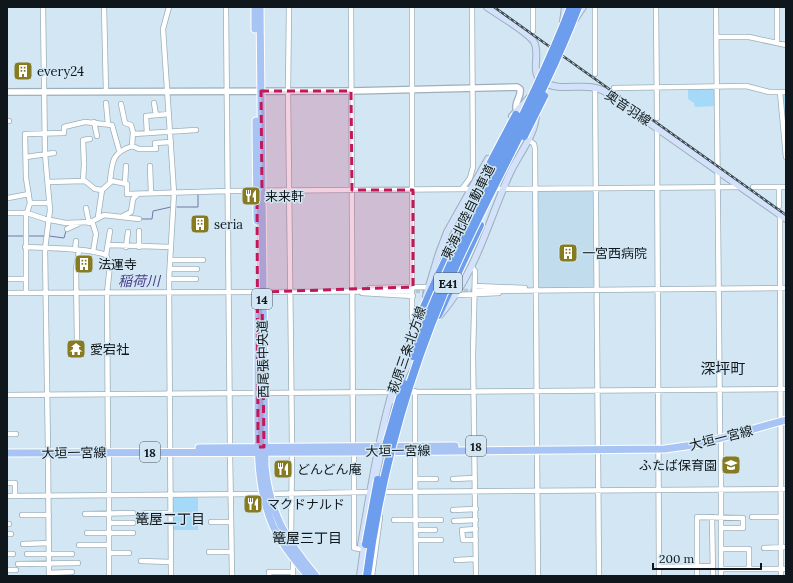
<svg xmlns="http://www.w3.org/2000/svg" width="793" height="583" viewBox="0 0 793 583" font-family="Lora,'Noto Sans JP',serif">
  <rect width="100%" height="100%" fill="#d2e7f3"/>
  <!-- built -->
  <path fill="#c0dced" d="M595,190V288H539L538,191Z"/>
  <!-- green -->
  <path fill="#a5d9f8" d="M716,86L717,106L695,107L694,103L688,99V87Z
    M786,91V135L780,92Z
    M173,496H198V530H173Z"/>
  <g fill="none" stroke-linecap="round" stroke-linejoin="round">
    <!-- stream -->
    <path stroke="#7676a4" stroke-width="1" d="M177,207H198V194
      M140,219H152L153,211L171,207
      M7,236H23
      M28,236H45
      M49,236L64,238L66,231"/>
    <!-- minor-tunnel -->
    <path stroke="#b5c8d3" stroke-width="4.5" stroke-dasharray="4.5 2" stroke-linecap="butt" d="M409,291H430
      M457,291H478"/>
    <defs>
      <path id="minor" d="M43,7L45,154L50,210L45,249L48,450
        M104,7L106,92
        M169,7L163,29L174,193L169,279L171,576
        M226,7L230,447
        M289,7L288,91L292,446
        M351,7L353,446
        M412,7V315L414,327
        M533,7V31
        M595,7V74
        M656,7L657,118
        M716,7L720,435
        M717,37H749L786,45
        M777,43V7
        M595,88L599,576
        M614,88L746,86L769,92H786
        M780,92L786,157
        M106,103L108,124
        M154,103L156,115
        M7,121H9
        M94,122L97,136
        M657,128L659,576
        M147,133L146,116L169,114
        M133,134L196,130
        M526,138L534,144L535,149L537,446
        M132,146L139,149H156L155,143L171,142
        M26,157L54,153
        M150,166L151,193
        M83,181L84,164L83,140L90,139
        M48,182L85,181L95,189L102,190L112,181L127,184V194L228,191L473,189
        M110,182C112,161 112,153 132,146L133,132L131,125L125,123L121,104
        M125,183L126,166
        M753,187H786
        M779,187V206
        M462,189L470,178L473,167L472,7
        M493,189L741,187
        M8,198L29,194
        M30,203H49
        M86,208L89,223
        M7,213H27L45,219L66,223L91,222L104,215L139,219
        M780,215L781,576
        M123,216L131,212L133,199L138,194
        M98,217L102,190
        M92,221L96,234L93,252
        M67,229L78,224
        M109,245L171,247
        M25,247C45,248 90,248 106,255L110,265L107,293L108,449
        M126,247L128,232
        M139,247V231
        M75,250L76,241
        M106,255L110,231
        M170,260H203
        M472,267L475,271L473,355L476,576
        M170,269H197
        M7,279H26
        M169,279H196
        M475,286L525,288
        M370,288L428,287
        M478,291L786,288
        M262,292L409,291
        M7,293L257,292
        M26,293V216L30,203L26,178L25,134L64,133V127L85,122L112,125L119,150
        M362,293L413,296
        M457,295L499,293
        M77,343L76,269L79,251
        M415,391V445
        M406,392L786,389
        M263,393L394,392
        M7,395L258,393
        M7,434H16
        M721,439V576
        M537,450L538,576
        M415,451L416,576
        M109,452V576
        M354,452V548L360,549
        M48,453L49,576
        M230,453L232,576
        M415,479H436
        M453,479L475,478
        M7,483H15V496
        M385,492L786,489
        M269,494L369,492
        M7,496L262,494
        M453,510L476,509
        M144,513H170
        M85,514L133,513
        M22,515H49
        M712,517L713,576
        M752,517H781
        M394,520H441
        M454,521L476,520
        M211,522H231
        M109,523H133
        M7,524H9
        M416,530H435
        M87,533H133
        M7,534H11
        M416,540H441
        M476,540H463L462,530L476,529
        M291,542L292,452
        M23,544L49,543
        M79,545H109
        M764,548L786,547
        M721,549H749V569
        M209,552H231
        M109,553H129
        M7,554H13
        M27,554H72
        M293,558V576
        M456,560L476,559
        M141,561L171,562
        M18,564L78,563
        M659,567L713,566
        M721,569H786
        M7,570H16
        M49,573L72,572
        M269,576V572H293
        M372,576L380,517
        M697,576V517L743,518V528H721"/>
      <path id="tertiary" d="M7,92L351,91L517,87L520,89C522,97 513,103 517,111"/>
      <path id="secondary" d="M487,7C498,15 528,32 534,42C541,54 529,74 543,82C561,93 585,81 604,91L786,219
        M575,19L583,7
        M563,22L565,7
        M512,116L529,98
        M426,296L439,253L447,232L488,159
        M440,315C476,274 488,221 510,173C518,155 535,136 536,115
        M395,402L402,377L414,353
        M374,484L382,448
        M361,545C370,493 378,442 392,392C400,365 411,340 420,314
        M360,576L365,540"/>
      <path id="primary" d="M255,7V29
        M260,7L265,467C270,513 286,541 316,576
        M256,121L257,221
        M258,307C258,339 258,371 258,402C258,445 256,486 273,526C282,545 295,560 308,576
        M199,448L455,446
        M7,453L354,452L665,449L700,444L786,420"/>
      <path id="motorway" d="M438,315L480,225
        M419,318L465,218"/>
    </defs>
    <!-- minor casing -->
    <use href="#minor" stroke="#9cafbb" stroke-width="6"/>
    <!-- tertiary casing -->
    <use href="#tertiary" stroke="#9cafbb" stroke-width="8"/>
    <!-- secondary casing -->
    <use href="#secondary" stroke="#9cafbb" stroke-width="8"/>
    <!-- primary casing -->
    <use href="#primary" stroke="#fff" stroke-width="9"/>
    <!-- motorway casing -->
    <use href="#motorway" stroke="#fff" stroke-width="10"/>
    <!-- minor -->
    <use href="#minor" stroke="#fff" stroke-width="4.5"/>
    <!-- tertiary -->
    <use href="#tertiary" stroke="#fff" stroke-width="5.5"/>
    <!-- secondary -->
    <use href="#secondary" stroke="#d3e2fa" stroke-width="6"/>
    <!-- primary -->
    <use href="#primary" stroke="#a7c4f4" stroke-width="7"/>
    <!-- motorway -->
    <use href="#motorway" stroke="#6d9ded" stroke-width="8"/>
    <defs>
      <path id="rail" d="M494,7L786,215"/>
    </defs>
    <!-- rail casing -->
    <use href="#rail" stroke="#3e494f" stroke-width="2.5"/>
    <!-- rail -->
    <use href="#rail" stroke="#d2e7f3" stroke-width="1" stroke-dasharray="3" stroke-linecap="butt"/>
    <defs>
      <path id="motorway-bridge" d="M524,136L544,96
        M465,218L489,166L516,115
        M413,356C456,234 525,126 571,7
        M387,442L404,384
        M366,544L378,480
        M367,576C381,468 411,364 456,265C495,178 544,96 578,7"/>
    </defs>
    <!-- motorway-bridge casing -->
    <use href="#motorway-bridge" stroke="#fff" stroke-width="10" stroke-linecap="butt"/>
    <!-- motorway-bridge -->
    <use href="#motorway-bridge" stroke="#6d9ded" stroke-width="8"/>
  </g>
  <!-- marked area -->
  <path fill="#c2185b" fill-opacity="0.2" stroke="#c2185b" stroke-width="3" stroke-dasharray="8 5" stroke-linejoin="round" d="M261,91H351L352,190H413V287L262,292L264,447H258L257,191H262Z"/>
  <!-- icons -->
  <defs>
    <symbol id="building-square" viewBox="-11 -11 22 22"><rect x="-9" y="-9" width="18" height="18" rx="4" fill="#867b20" stroke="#d2e7f3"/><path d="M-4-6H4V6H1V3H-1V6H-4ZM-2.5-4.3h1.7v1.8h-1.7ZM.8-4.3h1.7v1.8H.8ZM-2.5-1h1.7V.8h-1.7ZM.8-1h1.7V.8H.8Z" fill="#fff"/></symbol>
    <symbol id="restaurant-square" viewBox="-11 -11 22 22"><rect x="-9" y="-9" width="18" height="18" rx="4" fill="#867b20" stroke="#d2e7f3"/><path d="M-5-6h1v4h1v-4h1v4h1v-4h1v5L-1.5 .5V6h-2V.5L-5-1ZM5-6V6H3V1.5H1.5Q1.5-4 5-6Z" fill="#fff"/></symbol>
    <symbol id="temple-square" viewBox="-11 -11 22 22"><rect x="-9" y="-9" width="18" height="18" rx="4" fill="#867b20" stroke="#d2e7f3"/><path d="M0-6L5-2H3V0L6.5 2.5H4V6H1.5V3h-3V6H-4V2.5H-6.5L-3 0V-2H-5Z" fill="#fff"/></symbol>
    <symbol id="school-square" viewBox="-11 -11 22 22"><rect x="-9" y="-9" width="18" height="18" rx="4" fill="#867b20" stroke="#d2e7f3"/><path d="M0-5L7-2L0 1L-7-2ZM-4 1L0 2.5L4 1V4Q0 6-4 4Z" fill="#fff"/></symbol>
  </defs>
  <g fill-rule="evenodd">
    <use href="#building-square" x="12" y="60" width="22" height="22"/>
    <use href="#restaurant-square" x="240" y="185" width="22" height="22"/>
    <use href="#building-square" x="189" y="213" width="22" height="22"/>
    <use href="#building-square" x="557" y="242" width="22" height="22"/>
    <use href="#building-square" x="73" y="253" width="22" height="22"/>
    <use href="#temple-square" x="65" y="338" width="22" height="22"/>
    <use href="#school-square" x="720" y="454" width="22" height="22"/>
    <use href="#restaurant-square" x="272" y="458" width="22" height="22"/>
    <use href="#restaurant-square" x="242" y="493" width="22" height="22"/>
  </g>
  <g text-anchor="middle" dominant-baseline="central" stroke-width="3" stroke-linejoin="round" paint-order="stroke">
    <!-- shield labels -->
    <g fill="#d2e7f3" stroke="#4a555c" stroke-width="1">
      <rect x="434" y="273" width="28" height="20" rx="3"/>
      <rect x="252" y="289" width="20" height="20" rx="3"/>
      <rect x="466" y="436" width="20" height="20" rx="3"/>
      <rect x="140" y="442" width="20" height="20" rx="3"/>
    </g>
    <g font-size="12" font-weight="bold" fill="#10171c">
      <text x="448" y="283">E41</text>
      <text x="262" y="299">14</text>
      <text x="476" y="446">18</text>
      <text x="150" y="452">18</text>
    </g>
    <!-- poi labels -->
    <g font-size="13" fill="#10171c" stroke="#d2e7f3" text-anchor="start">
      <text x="37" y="71">every24</text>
      <text x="265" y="196">来来軒</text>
      <text x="214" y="224">seria</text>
      <text x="582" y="253">一宮西病院</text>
      <text x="98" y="264">法運寺</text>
      <text x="90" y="349">愛宕社</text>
      <text x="717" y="465" text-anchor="end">ふたば保育園</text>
      <text x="297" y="469">どんどん庵</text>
      <text x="267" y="504">マクドナルド</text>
    </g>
    <!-- street labels -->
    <g font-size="13" fill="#10171c" stroke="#d2e7f3">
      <text transform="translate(628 108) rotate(34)">奥音羽線</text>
      <text transform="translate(468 212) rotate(-64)">東海北陸自動車道</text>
      <text transform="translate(407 350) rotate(-71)">萩原三条北方線</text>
      <text transform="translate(263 359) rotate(-91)">西尾張中央道</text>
      <text transform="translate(721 438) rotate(-14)">大垣一宮線</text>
      <text transform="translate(398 451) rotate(-1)">大垣一宮線</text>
      <text transform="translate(74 453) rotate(-1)">大垣一宮線</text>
    </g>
    <!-- water labels -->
    <g font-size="14" font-style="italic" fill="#4a3e8b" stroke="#d2e7f3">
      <text x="139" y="281">稲荷川</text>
    </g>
    <!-- neighbourhood labels -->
    <g font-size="14" fill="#10171c" stroke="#d2e7f3">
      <text x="170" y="519">篭屋二丁目</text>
      <text x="307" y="538">篭屋三丁目</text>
    </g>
    <!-- quarter labels -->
    <g font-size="15" fill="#10171c" stroke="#d2e7f3">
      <text x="723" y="368">深坪町</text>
    </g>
  </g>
  <!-- border -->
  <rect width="793" height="583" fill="none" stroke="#10171c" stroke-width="16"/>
  <!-- scale -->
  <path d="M653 563v6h108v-6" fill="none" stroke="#10171c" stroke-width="2"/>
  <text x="659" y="563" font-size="12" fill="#10171c" stroke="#d2e7f3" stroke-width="3" paint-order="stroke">200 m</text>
</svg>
